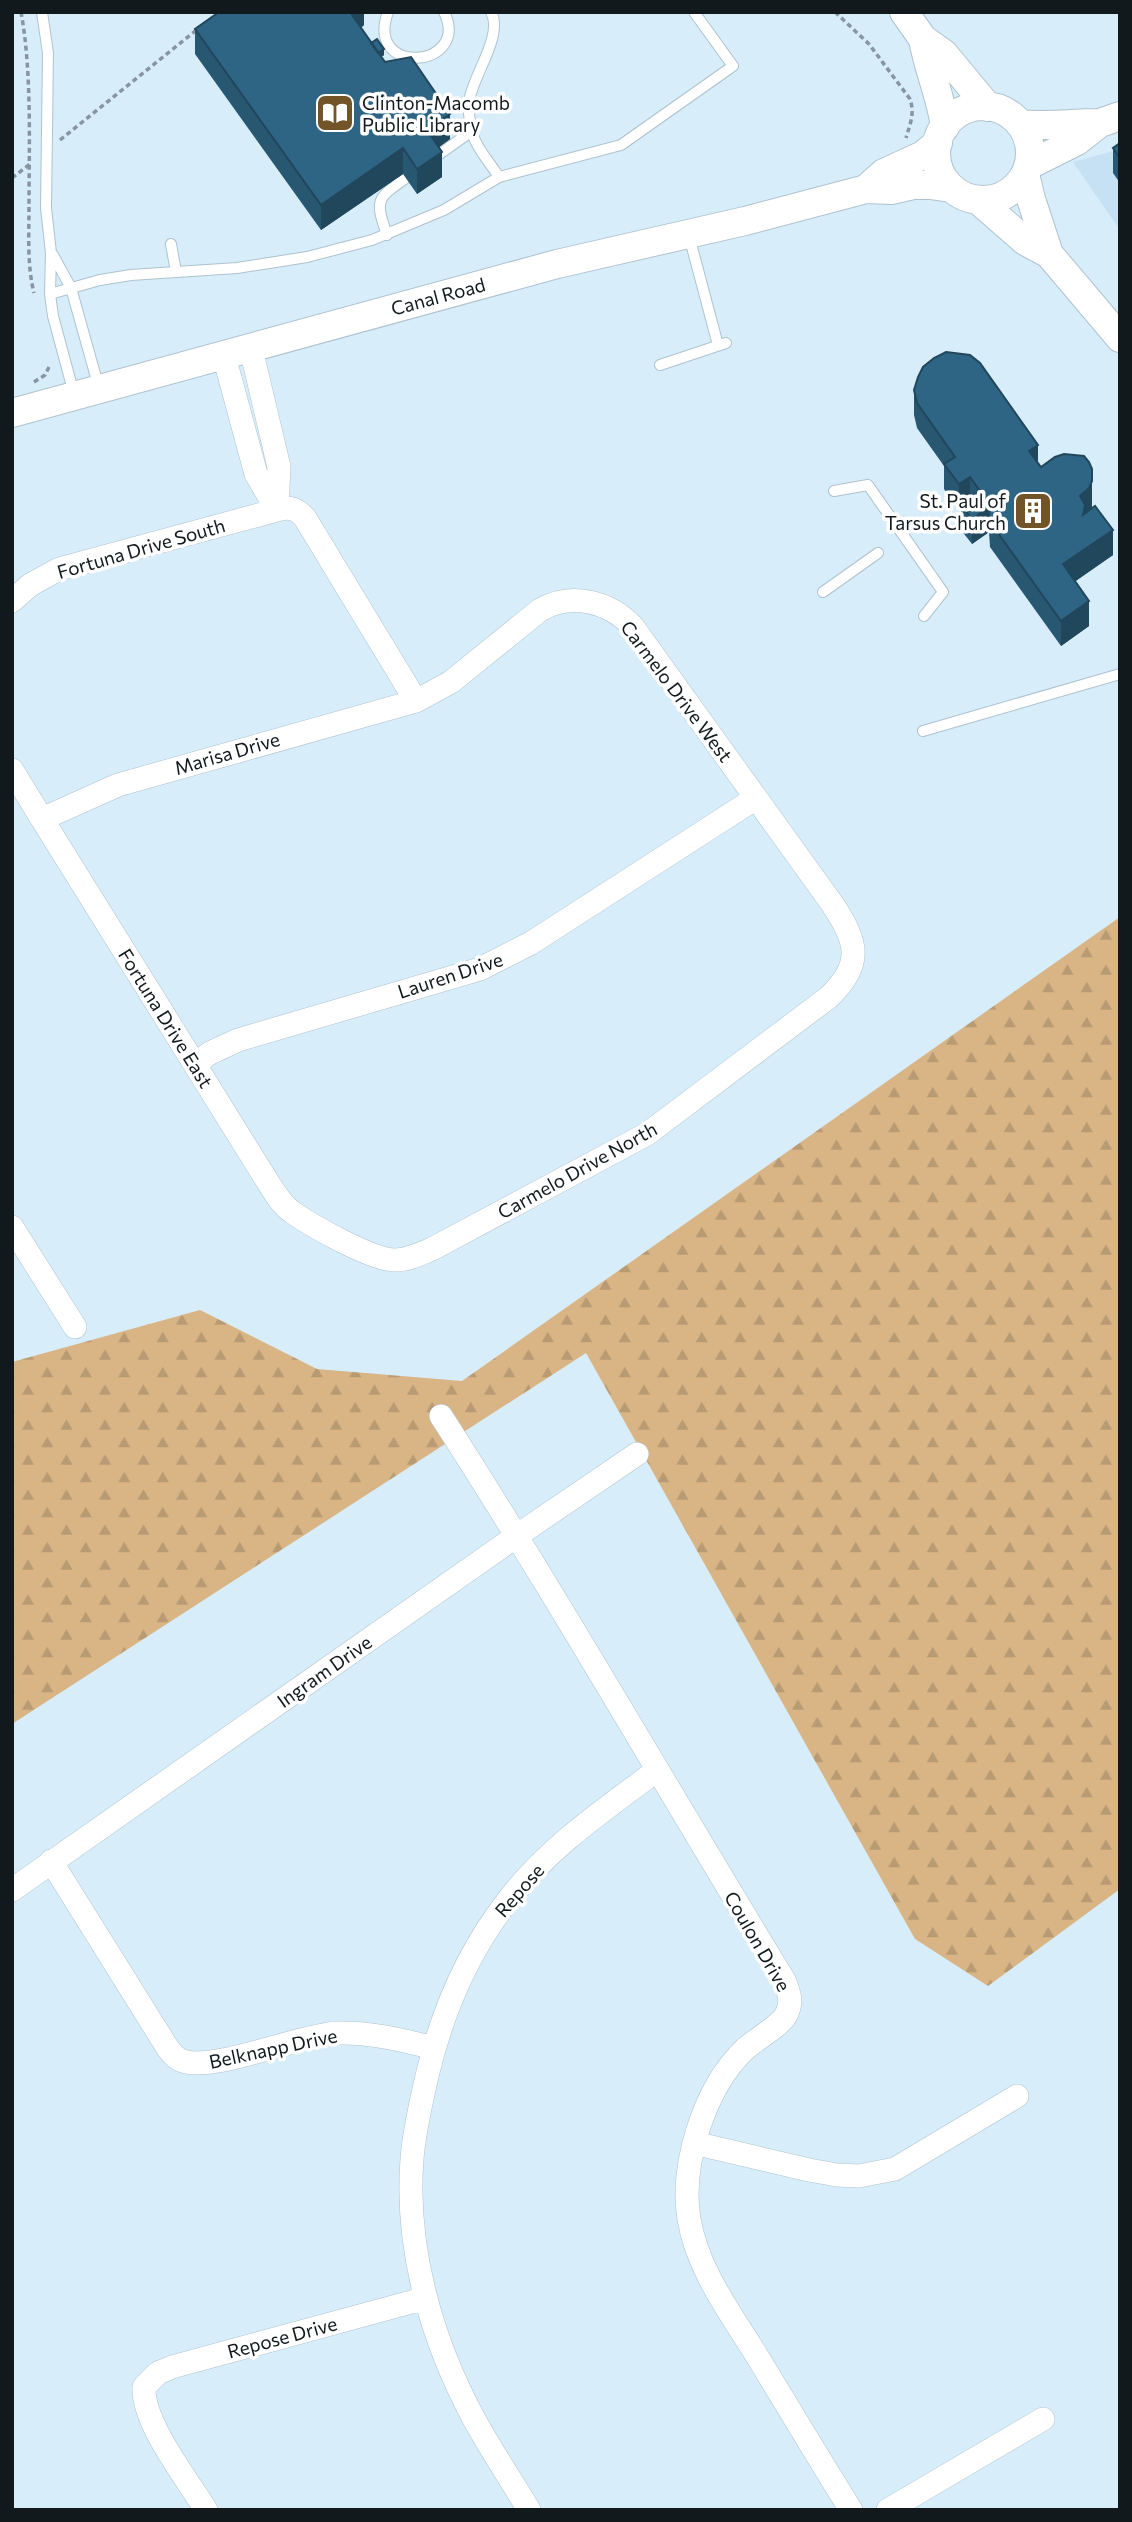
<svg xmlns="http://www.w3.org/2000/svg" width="1132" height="2522" viewBox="0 0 1132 2522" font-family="Commissioner,sans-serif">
  <defs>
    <pattern id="forest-firs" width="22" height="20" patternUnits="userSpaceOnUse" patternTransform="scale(1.75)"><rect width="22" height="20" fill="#d9b586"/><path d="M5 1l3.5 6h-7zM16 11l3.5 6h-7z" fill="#b99b73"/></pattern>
  </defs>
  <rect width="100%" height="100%" fill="#d8edfa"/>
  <!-- built -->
  <path fill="#c5e1f3" d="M1120,149V230L1073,162Z"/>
  <!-- forest -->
  <path fill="url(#forest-firs)" d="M1120,917V1889L988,1986L915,1939L586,1353L12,1724V1362L200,1310L317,1369L462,1381Z"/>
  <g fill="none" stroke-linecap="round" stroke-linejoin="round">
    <defs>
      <path id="service" d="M42,12L48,53L46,208L51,253L50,294L53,316L74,394
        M388,12C364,78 472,68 444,12
        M491,12C504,36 472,76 469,102C468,112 470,124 473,135C477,149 491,164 499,177
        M431,160L472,131
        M387,235C375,200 376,199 406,178
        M689,236L718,345
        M171,244L176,272
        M53,255L71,288L99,388
        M50,294L100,280L131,275L237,268L307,257L372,240L444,210L499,177L621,145L733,66L694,12
        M660,365L726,343
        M834,491L868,485L943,592L924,616
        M823,592L878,553
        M923,731L1120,674"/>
      <path id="minor" d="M224,356L256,474L277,510L279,467L251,349
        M12,601L30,585L59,569L277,510C290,506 297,509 305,518L416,701
        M12,770L42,819L271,1187C277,1196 283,1206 292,1212C312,1226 372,1260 395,1260C408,1260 420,1254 432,1249L647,1134L829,997C864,964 857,941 833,905L633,627C609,601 571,592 540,610L451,682L416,701L118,785L42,819
        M195,1064L210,1053L238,1040L480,969L531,943L756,798
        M12,1227L75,1327
        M441,1416C560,1601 669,1792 784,1980C789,1992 793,2002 786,2015C780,2026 756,2039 745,2049C705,2087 680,2164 689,2219C697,2269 731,2314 757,2356C788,2407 819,2459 851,2510
        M51,1861L167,2047C171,2053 176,2059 183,2061C212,2072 300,2035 337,2033C370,2032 402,2040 434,2048
        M12,1890L518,1535L637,1454
        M694,2143L809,2170L837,2175L859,2176L895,2169L1017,2096
        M206,2510C187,2479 142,2422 144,2387L158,2373L172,2367L426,2298
        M529,2510C511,2480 491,2450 474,2419C432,2341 405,2249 412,2159C414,2131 421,2103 427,2076C442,2012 468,1951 509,1899C549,1847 604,1810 656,1771
        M888,2510L1043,2419"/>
      <path id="tertiary" d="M904,12L923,39L944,54L988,107
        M923,39C928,69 941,96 945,127
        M936 153a47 47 0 1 1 94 0a47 47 0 1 1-94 0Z
        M1020,124C1047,127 1073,123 1100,123
        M1029,165L1077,141L1100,123L1120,116
        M1025,174L1031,199L1049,254
        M866,189L884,173L923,155L938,143
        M978,200L1025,241L1049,254L1120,338
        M12,413L557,264L745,221L866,189L891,190L913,185H930L951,188"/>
    </defs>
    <!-- service casing -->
    <use href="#service" stroke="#aec2ce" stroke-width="12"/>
    <!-- minor casing -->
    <use href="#minor" stroke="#aec2ce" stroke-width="24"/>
    <!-- tertiary casing -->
    <use href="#tertiary" stroke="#aec2ce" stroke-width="30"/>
    <!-- path -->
    <path stroke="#86959f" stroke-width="3.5" stroke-dasharray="5 3.5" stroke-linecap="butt" d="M21,12C32,71 29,146 29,207C29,235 27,265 34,293
      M835,12L869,44L910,99C915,114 910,124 906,138
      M60,140L199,28
      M12,178L30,164
      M34,382L45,375L50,365"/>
    <!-- service -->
    <use href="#service" stroke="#fff" stroke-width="10"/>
    <!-- minor -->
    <use href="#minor" stroke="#fff" stroke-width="23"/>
    <!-- tertiary -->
    <use href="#tertiary" stroke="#fff" stroke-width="28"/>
  </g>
  <!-- wall -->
  <path fill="#285772" d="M364,12V25L361,28L371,43L384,55L381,57L450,139L439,147L442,177L417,194L403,174L321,230L195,54V29Z
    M1120,143V183L1113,173V148Z
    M914,390L1038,463L1041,467L1092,506L1091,509L1113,555L1075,581L1089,626L1061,646L990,547L989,532L972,544L961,530V508L959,509L944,489V466L917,428L914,415Z"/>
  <!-- shaded-wall -->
  <path fill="#21475c" d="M348,12H364V25L348,36Z
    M384,49V55L369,65V59Z
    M450,114V139L427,156V130Z
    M403,148V174L321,230V205Z
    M442,152V177L417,194V169Z
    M1038,445V470L1029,451Z
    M1092,469V506L1083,540L1080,496Z
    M970,477V502L961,505V508L959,509V484Z
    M992,505L989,513V532L972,544V519Z
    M1113,530V555L1063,590V564Z
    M1089,601V626L1061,646V621Z"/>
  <!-- building -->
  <path fill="#2f6584" stroke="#21475c" stroke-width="2" d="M219,12H350L385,62L411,57L450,114L427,130L442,152L417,169L403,148L321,205L195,29Z
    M377,39L384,49L378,53L371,43Z
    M1120,143V158L1113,148Z
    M946,352L970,355L980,363L1038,445L1029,451L1041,467L1055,457L1064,454L1084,456L1089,462L1092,469V481L1089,488L1080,496L1085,505L1083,515L1095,506L1113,530L1063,564L1089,601L1061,621L990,522L989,513L992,505L972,519L961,505L980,491L970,477L959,484L944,464L955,457L917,403L914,390L918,377L923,367L934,358Z"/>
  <!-- icons -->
  <defs>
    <symbol id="library-square" viewBox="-11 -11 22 22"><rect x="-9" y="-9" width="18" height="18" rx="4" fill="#725429" stroke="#fff"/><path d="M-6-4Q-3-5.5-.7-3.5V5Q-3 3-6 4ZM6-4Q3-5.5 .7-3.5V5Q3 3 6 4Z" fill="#fff"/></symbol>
    <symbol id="building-square" viewBox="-11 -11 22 22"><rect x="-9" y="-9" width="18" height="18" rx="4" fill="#725429" stroke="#fff"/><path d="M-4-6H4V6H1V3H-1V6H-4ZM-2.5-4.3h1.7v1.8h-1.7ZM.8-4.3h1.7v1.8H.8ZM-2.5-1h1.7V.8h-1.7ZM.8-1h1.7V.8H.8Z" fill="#fff"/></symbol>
  </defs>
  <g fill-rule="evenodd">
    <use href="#library-square" x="313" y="91" width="44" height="44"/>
    <use href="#building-square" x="1011" y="489" width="44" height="44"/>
  </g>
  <g text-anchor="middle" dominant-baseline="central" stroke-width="7" stroke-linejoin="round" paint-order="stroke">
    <!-- poi labels -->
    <g font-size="19" fill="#11191d" stroke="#fff" text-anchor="start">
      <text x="362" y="102">Clinton-Macomb<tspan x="362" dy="22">Public Library</tspan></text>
      <text x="1006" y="500" text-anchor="end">St. Paul of<tspan x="1006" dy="22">Tarsus Church</tspan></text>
    </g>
    <!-- street labels -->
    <g font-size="19" fill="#11191d" stroke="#fff">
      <text transform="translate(438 296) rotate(-15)">Canal Road</text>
      <text transform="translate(141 548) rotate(-16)">Fortuna Drive South</text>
      <text transform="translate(677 691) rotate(53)">Carmelo Drive West</text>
      <text transform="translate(227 753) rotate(-16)">Marisa Drive</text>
      <text transform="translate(450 975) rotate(-18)">Lauren Drive</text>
      <text transform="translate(166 1018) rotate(58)">Fortuna Drive East</text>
      <text transform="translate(577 1170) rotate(-29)">Carmelo Drive North</text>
      <text transform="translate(324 1671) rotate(-35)">Ingram Drive</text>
      <text transform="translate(519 1890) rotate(-49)">Repose</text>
      <text transform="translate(758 1941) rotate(60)">Coulon Drive</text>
      <text transform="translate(273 2048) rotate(-12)">Belknapp Drive</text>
      <text transform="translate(282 2337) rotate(-15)">Repose Drive</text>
    </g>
  </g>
  <!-- border -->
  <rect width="1132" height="2522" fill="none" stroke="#11191d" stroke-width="28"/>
</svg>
